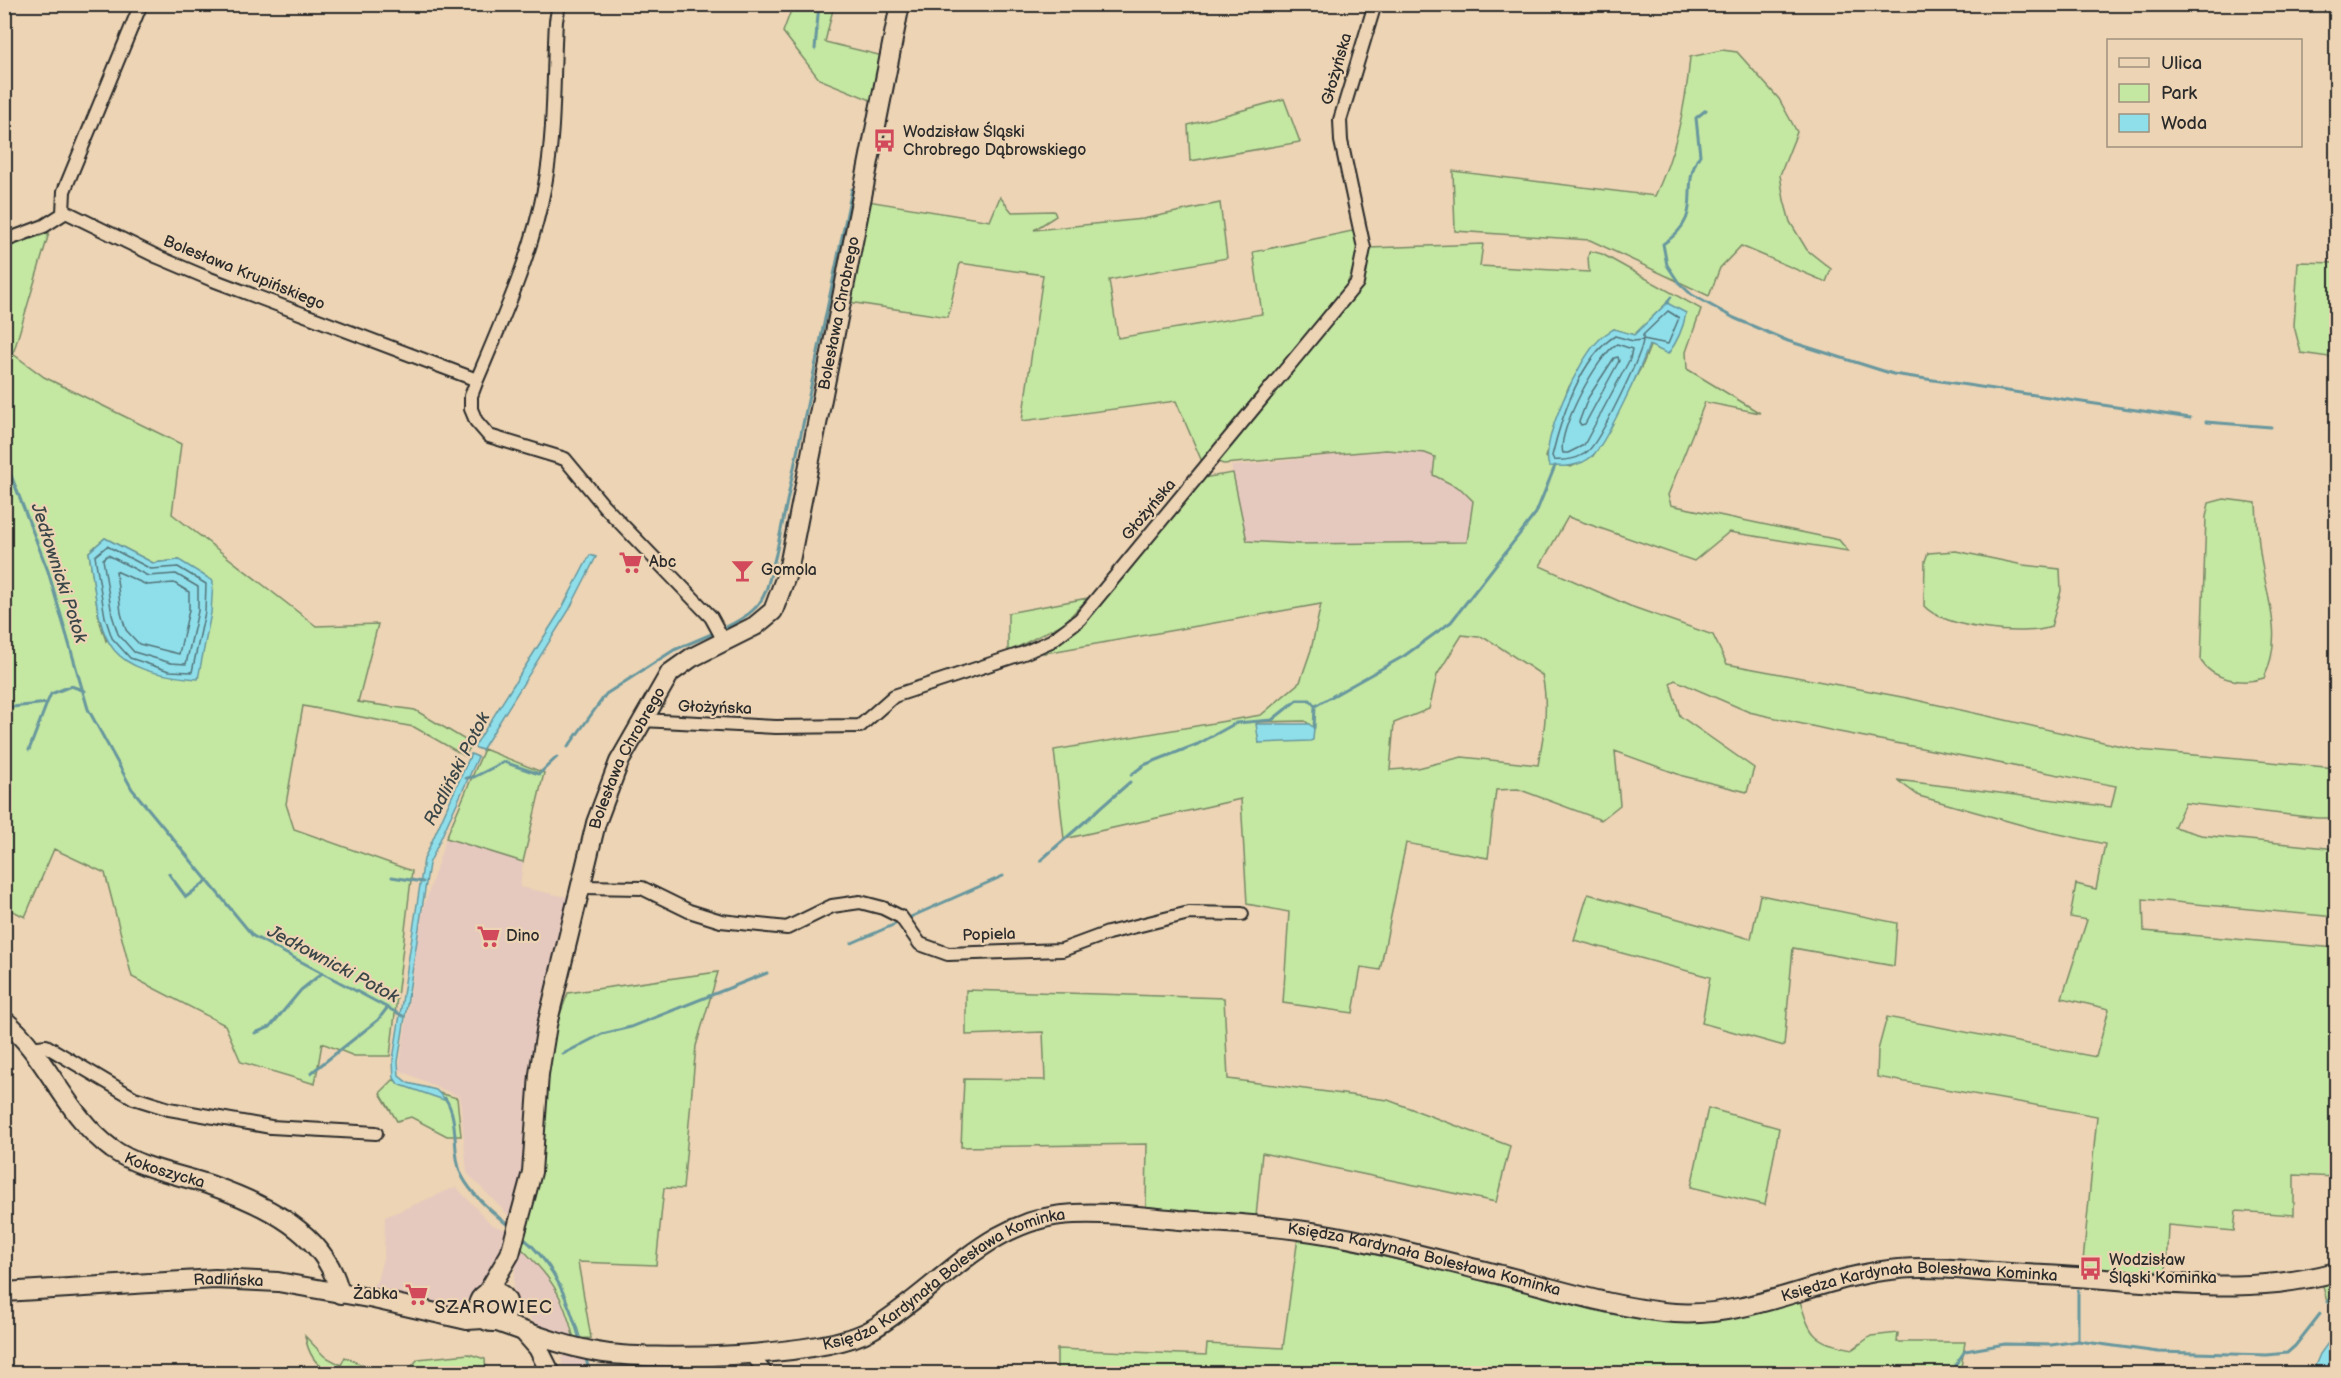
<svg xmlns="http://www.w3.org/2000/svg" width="2341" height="1378" viewBox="0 0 2341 1378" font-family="'Balsamiq Sans',sans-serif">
  <rect width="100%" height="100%" fill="#ecd4b4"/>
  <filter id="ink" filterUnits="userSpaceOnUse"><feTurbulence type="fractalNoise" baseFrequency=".0167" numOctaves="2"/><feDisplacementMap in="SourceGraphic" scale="12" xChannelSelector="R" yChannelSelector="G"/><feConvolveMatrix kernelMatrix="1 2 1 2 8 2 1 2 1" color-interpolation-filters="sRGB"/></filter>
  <g filter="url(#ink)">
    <!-- built -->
    <path fill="#e6c9be" d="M1386,450L1425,453L1435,457L1433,475L1461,489L1474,501L1467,542L1298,544L1246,541L1231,466Z
      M446,838L523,862L520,887L572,898L525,1179L510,1217L467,1173L460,1097L399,1070L413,975L415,935Z
      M456,1187L491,1224L510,1232L490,1272L478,1289L464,1303L437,1307L372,1286L377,1281L384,1255L385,1217Z
      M518,1245L542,1269L566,1306L574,1339L554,1334L538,1326L521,1310L513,1288Z
      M564,1353L584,1358L589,1373H563L561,1358Z"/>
    <!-- green -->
    <path fill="#c4e7a1" stroke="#788966" stroke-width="1.5" fill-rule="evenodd" d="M793,5H834L825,42L883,56L873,101L819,79L783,32Z
      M1722,50L1737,52L1779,99L1797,132L1780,175L1784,200L1790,222L1807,250L1831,269L1826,282L1741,246L1720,268L1709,296L1590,240L1455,231L1453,171L1655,196C1676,152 1686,106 1690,57Z
      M1284,99L1300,142L1190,161L1188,125Z
      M1000,197L1012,212L1054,211L1056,216L1034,230L1143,219L1220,203L1227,258L1109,280L1118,338L1262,314L1253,252L1352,231L1357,238L1358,256L1344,292L1203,464L1176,401L1022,421L1043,275L960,263L948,317L849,302L868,201L990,221Z
      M49,233L13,354L44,377L181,444L172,514L316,626L378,624L358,702L415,710L472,744L465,756L414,727L303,706L286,804L294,829L412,871L390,1056H354L322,1043L315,1084L241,1062L225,1025L132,977L105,873L54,849L25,917L5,907L4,817L7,809L4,808L5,247ZM105,538L153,563L179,560L106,641L99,619L89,552Z
      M1483,244L1480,266L1589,272L1588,256L1591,251L1602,254L1701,309L1686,352L1687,369L1760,413L1705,402L1668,495L1671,505L1839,540L1848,551L1729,532L1694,561L1568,517L1540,566L1630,606L1713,635L1727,664L1907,698L2139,750L2336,768V818H2317L2185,803L2174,827L2201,835L2336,849V917L2143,899L2144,931L2336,948V1177L2294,1175V1215L2236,1211L2234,1231L2168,1225L2166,1271L2082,1272L2097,1116L1877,1077L1878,1050L1887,1017L2096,1057L2109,1009L2062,998L2087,920L2070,917L2076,884L2096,889L2105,844L2036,829L1919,796L1897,780L2111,807L2116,786L1834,731L1749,712L1675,680L1670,683L1680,716L1754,768L1747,792L1683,776L1615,751L1620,805L1601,820L1518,789L1496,790L1488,858L1406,843L1380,970L1361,967L1353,1013L1283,1003L1289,912L1247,904L1241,799L1064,839L1054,750L1261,715L1300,682L1311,650L1321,604L1045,653L1088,618L1202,478L1233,473L1247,541L1298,544L1467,542L1473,501L1461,489L1433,475L1435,457L1425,453L1386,450L1223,464L1216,461L1364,283L1369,248ZM1667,303L1643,364L1593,456L1571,467L1545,457L1568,388L1614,329L1634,335ZM1462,635L1486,638L1542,675C1549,707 1544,734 1538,765L1462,757L1418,768L1390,770L1394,723L1429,709L1437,675ZM1305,721L1309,724L1259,743L1257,722Z
      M2298,262L2336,263V358L2301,353L2294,326Z
      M2224,499L2256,503C2257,524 2258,544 2262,564C2269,606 2283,637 2264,678C2243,685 2213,680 2201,661L2206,517L2209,503Z
      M1956,551L2023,565L2060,569L2061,591L2051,627C2024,637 1943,628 1924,606L1925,561L1928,553Z
      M1088,598L1064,623L1008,652V613Z
      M484,749L544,773L523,862L446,838Z
      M1588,894L1751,939L1760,895L1897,923L1894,966L1793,948L1784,1046L1702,1023L1710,977L1574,940Z
      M718,972L696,1046L683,1189L664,1188L656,1265L578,1262L591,1338L574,1339C563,1294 551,1277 518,1245L551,1038L568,993Z
      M966,990L1224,998L1228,1079L1388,1100L1510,1146L1496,1202L1262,1153L1256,1217L1146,1207L1147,1144L961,1147L964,1079L1045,1080L1043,1032L966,1035Z
      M393,1080L457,1098L461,1136H447L411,1117L397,1121L380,1093Z
      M1708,1108L1779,1128L1765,1205L1691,1187Z
      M1298,1237L1609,1308L1686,1321L1799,1298C1811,1337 1812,1341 1853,1349L1871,1336L1898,1333L1897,1342H1965L1960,1374H1057V1349L1206,1355L1207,1344L1283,1348Z
      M2336,1281V1307L2327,1302L2323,1286Z
      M305,1336L324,1356L341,1365L345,1357L379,1373C338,1374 313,1378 305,1336Z
      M469,1354L485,1359L486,1373H406L418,1359Z"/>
    <!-- water -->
    <path fill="#8fdfeb" stroke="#67979e" stroke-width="1.5" d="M1667,303L1686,313C1683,329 1678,341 1668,354L1649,345C1643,363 1605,446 1592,456C1580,467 1564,467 1549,466C1539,442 1580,357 1599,340C1603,335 1609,332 1614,329L1634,335Z
      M105,538L153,563L179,560L213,581L211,613L198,679C97,671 102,639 89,552Z
      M590,555L596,557L569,610L482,750L474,747L561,610Z
      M1309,724L1314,728L1313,740L1310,741L1259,743L1256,724Z
      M471,754L478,757L429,864L398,1062L399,1076L408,1083L436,1090L447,1101L398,1084L394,1078L393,1060L424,859Z
      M2336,1332V1373H2312L2320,1354Z"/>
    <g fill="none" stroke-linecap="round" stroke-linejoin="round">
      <!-- shore -->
      <path stroke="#537378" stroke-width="1.5" d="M1668,311L1679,318L1668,344L1643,339V335Z
        M1615,336L1633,341L1643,340C1642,354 1600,441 1588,451C1579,459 1565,461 1554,460L1552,456C1561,418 1581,357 1615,336Z
        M1617,344L1632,349L1630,359L1584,445L1568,453H1563C1556,433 1598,354 1617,344Z
        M1618,357L1619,361L1585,424L1581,425L1579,422L1588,398L1614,358Z
        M107,546L151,569L178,567L206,584L205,612L192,672L169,671L130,658L112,638L105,617L95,556Z
        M108,555L148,576L176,574L198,587V611L186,664L171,663L134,652L118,634L112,615L103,559Z
        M116,571L147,585L174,583L189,592V610L179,654L139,644L126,630L121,613Z"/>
      <!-- stream -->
      <path stroke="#67979e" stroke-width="3" d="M815,49L819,4
        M1706,110L1696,118L1700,155C1677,190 1708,214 1663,244L1667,265L1679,283L1692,295L1734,318L1788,341L1893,374L2190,418
        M1667,303L1671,297
        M2206,422L2271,427
        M4,457L48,571L88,709L132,789L253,936L403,1016
        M720,630C766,609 764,599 776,554L852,189
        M4,708L47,703L51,694L71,686L85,691
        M1314,728L1315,706
        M568,747L606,694L674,650L714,633
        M29,750L47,703
        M1131,775L1144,765L1198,744L1236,723L1272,720L1297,700H1310L1315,706L1404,656L1451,622L1536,513L1555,466
        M466,778L474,777L504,762L539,774L557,757
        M1041,860L1130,782
        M169,874L186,897L208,880
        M392,877L423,882
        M906,919L1003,876
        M852,943L900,922
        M255,1033L270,1027L301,990L321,974
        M563,1054L602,1034L631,1027L767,973
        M311,1073L378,1020L387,1008
        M445,1098C460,1119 451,1153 462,1176C472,1196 495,1214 511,1228
        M521,1236C554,1262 570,1304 581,1343
        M2327,1302L2336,1293
        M2078,1341V1290
        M585,1355L590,1374
        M1420,1374L1433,1370L1448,1374
        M1949,1374L1965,1351L2005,1344L2051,1345L2078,1341L2158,1352L2267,1355L2287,1353L2295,1346L2320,1314"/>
      <defs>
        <path id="street" d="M559,4L556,21C553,75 555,132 545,185C532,254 504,316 477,380L471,396V409L476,421L489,436L565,459L604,506L711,617L724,641
          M63,213L64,191L141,4
          M4,241L44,226L66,212L158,257L210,279L477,380
          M642,720L776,727L860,726L894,696L1024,653L1051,641L1080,619L1357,283L1364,248L1341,141L1340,120L1375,4
          M582,887L642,888L689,911L721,921L787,928L832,906L860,902L883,908L901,917L920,944L948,954L1062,950L1108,933L1189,913L1242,914
          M31,1048L46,1046L134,1098L169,1109L271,1127L376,1133
          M749,1352L767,1374"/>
        <g id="secondary">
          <path id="s1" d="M4,1020C48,1056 65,1115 112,1149C141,1169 178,1174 210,1185C264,1204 327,1233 340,1294"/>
          <circle cx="493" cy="1307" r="15"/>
          <path id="s2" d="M4,1292L215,1279L278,1282L374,1299L467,1320L483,1319"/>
          <path id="s3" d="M487,1293L510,1254L532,1172L539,1074L547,1025L596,823L619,762L670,673L691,658L755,626L773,611L788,571L900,4"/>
          <path id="s4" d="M497,1322C530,1333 563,1346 597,1352C653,1362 824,1357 871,1330C939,1290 988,1217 1074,1214C1109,1212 1144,1217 1179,1220C1230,1223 1281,1226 1331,1235C1384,1244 1437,1260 1489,1272C1547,1286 1616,1309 1675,1313C1753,1318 1823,1275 1899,1269C1931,1266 1963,1270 1995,1272C2039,1275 2084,1277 2128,1281C2200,1286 2266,1291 2336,1272"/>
          <path d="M524,1332L538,1348L551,1374"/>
        </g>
      </defs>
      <!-- street casing -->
      <use href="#street" stroke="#2b2b2b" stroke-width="16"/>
      <!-- secondary casing -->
      <use href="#secondary" stroke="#2b2b2b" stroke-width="22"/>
      <!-- street -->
      <use href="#street" stroke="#ecd4b4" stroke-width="12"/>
      <!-- secondary -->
      <use href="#secondary" stroke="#ecd4b4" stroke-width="18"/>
    </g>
  </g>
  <!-- icons -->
  <defs>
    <symbol id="bus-bare" viewBox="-9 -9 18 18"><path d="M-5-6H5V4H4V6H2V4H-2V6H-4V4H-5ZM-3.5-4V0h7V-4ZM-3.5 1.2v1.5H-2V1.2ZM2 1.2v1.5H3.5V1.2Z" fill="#d1495b" stroke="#ecd4b4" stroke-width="2.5" paint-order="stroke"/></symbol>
    <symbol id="supermarket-bare" viewBox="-9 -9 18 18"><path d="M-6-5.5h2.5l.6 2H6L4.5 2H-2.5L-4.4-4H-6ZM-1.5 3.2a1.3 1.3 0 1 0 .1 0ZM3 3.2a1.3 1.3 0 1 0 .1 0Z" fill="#d1495b" stroke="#ecd4b4" stroke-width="2.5" paint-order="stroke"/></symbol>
    <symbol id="bar-bare" viewBox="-9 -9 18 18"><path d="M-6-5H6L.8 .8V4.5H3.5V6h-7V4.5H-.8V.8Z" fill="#d1495b" stroke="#ecd4b4" stroke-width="2.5" paint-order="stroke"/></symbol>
  </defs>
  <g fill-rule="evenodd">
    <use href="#bus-bare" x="868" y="124" width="33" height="33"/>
    <use href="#supermarket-bare" x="614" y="546" width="33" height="33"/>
    <use href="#bar-bare" x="726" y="554" width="33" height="33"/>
    <use href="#supermarket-bare" x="472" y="920" width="33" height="33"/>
    <use href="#bus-bare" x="2074" y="1252" width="33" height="33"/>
    <use href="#supermarket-bare" x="400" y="1278" width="33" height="33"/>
  </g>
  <g text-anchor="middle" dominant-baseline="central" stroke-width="4.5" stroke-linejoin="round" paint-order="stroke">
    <!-- street labels -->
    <g font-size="16" fill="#2b2b2b" stroke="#ecd4b4">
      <text transform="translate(1337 69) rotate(-74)">Głożyńska</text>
      <text transform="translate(244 273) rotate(22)">Bolesława Krupińskiego</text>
      <text stroke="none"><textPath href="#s3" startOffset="1080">Bolesława Chrobrego</textPath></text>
      <text transform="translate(1149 510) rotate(-50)">Głożyńska</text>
      <text transform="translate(715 708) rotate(2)">Głożyńska</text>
      <text stroke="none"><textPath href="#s3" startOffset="558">Bolesława Chrobrego</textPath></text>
      <text transform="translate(989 935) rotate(-2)">Popiela</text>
      <text stroke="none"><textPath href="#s1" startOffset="226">Kokoszycka</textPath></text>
      <text stroke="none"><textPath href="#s4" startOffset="974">Księdza Kardynała Bolesława Kominka</textPath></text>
      <text stroke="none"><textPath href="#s4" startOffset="471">Księdza Kardynała Bolesława Kominka</textPath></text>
      <text stroke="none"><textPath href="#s2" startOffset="225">Radlińska</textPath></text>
      <text stroke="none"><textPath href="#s4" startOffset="1479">Księdza Kardynała Bolesława Kominka</textPath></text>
    </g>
    <!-- poi labels -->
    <g font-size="16" fill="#2b2b2b" stroke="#ecd4b4" text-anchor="start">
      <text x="903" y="132">Wodzisław Śląski<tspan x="903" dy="18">Chrobrego Dąbrowskiego</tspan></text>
      <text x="649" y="562">Abc</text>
      <text x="761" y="570">Gomola</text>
      <text x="506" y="936">Dino</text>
      <text x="2109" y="1260">Wodzisław<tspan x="2109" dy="18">Śląski Kominka</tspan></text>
      <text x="398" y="1294" text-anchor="end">Żabka</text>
    </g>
    <!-- water labels -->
    <g font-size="18" font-style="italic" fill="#3a4648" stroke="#ecd4b4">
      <text transform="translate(59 573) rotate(72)">Jedłownicki Potok</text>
      <text transform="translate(457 769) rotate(-63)">Radliński Potok</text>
      <text transform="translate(333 964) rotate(28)">Jedłownicki Potok</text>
    </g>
    <!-- neighbourhood labels -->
    <g font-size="18" letter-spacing="1.5" fill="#2b2b2b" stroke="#ecd4b4">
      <text x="494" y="1307">SZAROWIEC</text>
    </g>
  </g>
  <!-- margin -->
  <rect width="2341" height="1378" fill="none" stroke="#ecd4b4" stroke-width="24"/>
  <rect x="12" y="12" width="2317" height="1354" fill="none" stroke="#2b2b2b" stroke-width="2" filter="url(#ink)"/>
  <!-- legend -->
  <rect x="2107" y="39" width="195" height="108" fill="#ecd4b4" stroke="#9f907d" stroke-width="1.5"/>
  <rect x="2119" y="58" width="30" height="9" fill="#ecd4b4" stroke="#9f907d" stroke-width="1.5"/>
  <text x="2161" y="69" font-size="18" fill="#2b2b2b">Ulica</text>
  <rect x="2119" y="84" width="30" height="18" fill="#c4e7a1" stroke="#9f907d" stroke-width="1.5"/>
  <text x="2161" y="99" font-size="18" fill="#2b2b2b">Park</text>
  <rect x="2119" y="114" width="30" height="18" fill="#8fdfeb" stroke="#9f907d" stroke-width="1.5"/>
  <text x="2161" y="129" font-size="18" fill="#2b2b2b">Woda</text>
</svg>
